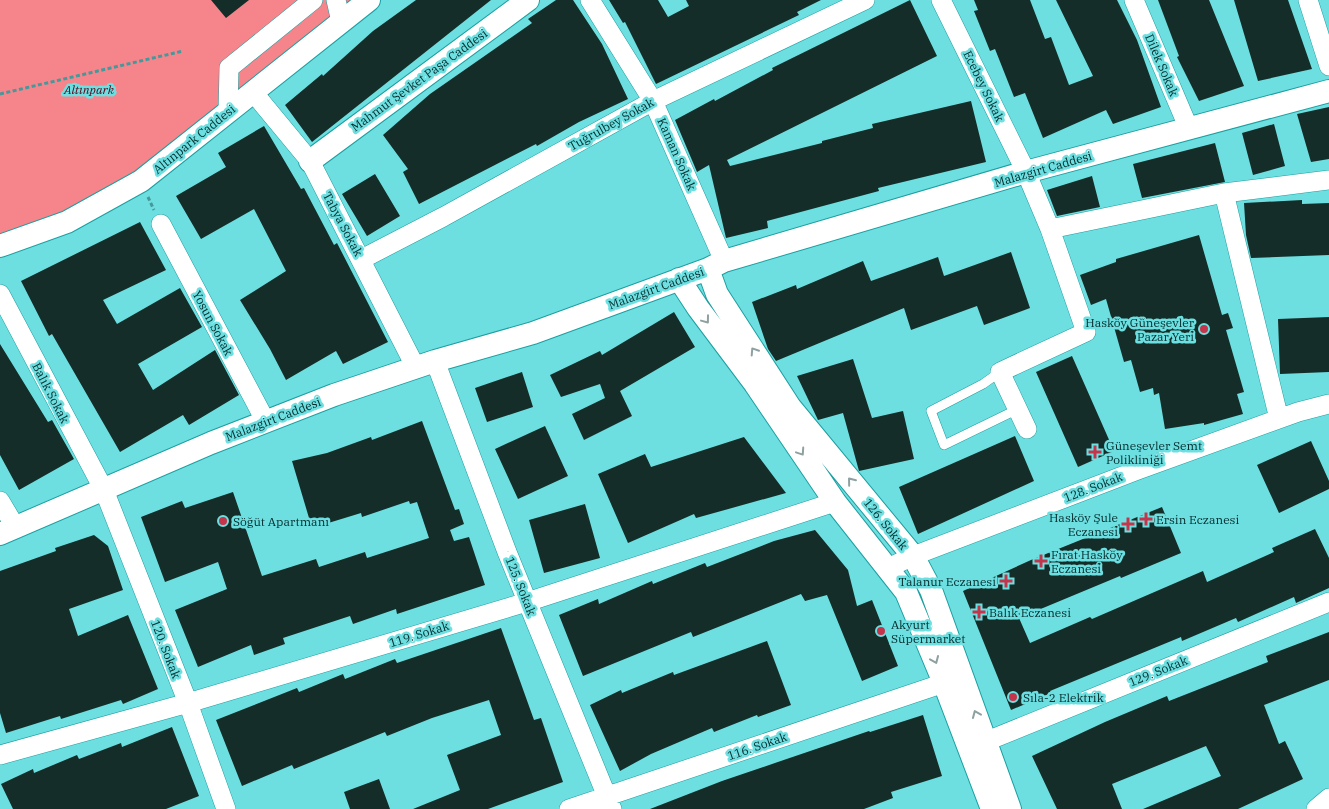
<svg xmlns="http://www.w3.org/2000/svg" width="1329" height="809" viewBox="0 0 1329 809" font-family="'IBM Plex Serif',serif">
  <rect width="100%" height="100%" fill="#6ddfe1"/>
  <!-- green -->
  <path fill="#f6848b" d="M0,0H369L158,168L0,246Z"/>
  <!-- building -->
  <path fill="#142d28" d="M211,0H249L226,18Z
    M416,0H491L312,142L285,105L322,74L323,76L373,31Z
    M556,0H573L602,44L628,99L579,122L537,146L536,144L419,204L403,172L408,169L383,135L430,94L532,23L528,19Z
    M609,0H658L668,17L689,6L686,0H821L797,12L799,15L656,84L625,22L623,23Z
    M910,0L937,56L727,160L730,166L822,143V141L873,128L872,124L971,101L986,162L878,188L879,191L767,221L768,228L726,238L709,165L697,172L675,120L714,99L715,101L773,70L772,68Z
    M974,0H1030L1045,39L1051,37L1069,85L1093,76L1056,0H1117L1137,40L1161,107L1113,124L1106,110L1043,138L1025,93L1014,97L995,49L990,51L974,11L978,10Z
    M1158,0H1209L1244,86L1199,101L1177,57L1179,56Z
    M1234,0H1288L1312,69L1258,81Z
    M1329,107V159L1311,162L1297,114Z
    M1274,124L1285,166L1253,175L1242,133Z
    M264,126L301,189L304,188L334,245L337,243L388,342L343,364L336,351L286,380L270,349L240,300L286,271L254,209L201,239L176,196L226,167L218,153Z
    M1215,143L1225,182L1142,198L1133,164Z
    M375,174L400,216L367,236L342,194Z
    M1092,176L1100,207L1057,216L1047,190Z
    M1302,200V204L1329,203V255L1251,258L1246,235L1244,203Z
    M140,222L166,270L103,300L117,324L180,288L202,327L138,364L153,390L215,350L239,395L189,425L183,415L120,452L52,334L49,336L21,281Z
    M1199,235L1222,315L1228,313L1233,328L1226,330L1244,392L1237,394L1243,414L1204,425V423L1165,429L1159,393L1154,395L1153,388L1140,392L1131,360L1124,362L1106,299L1091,305L1080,275L1116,262V259Z
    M1011,252L1030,308L984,325L977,306L911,330L904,308L776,361L768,349L752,302L796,285L797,289L863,261L871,281L938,257L944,276Z
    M674,312L695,347L620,391L632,416L584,440L572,414L605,398L600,384L561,397L550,375L600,351L602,355Z
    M1329,317V372L1280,374L1278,319Z
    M0,344L48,422L52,420L74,459L19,490L0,455Z
    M1072,356L1114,451L1078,467L1036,372Z
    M853,359L872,418L903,411L914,459L859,471L843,413L818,420L797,376Z
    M522,372L533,407L487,422L475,388Z
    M422,421L455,510L459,509L464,524L450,530L454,541L469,537L485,585L397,614L396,609L353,624L350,616L283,638L285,644L254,655L251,645L198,667L175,610L227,589L218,562L165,582L141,517L182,501L185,508L233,492L262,576L316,559L319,567L365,552L367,558L429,538L417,502L410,504L409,501L362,517L361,513L312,528L292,461L327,453L371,437L372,440Z
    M545,426L568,476L518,499L495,449Z
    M1015,436L1034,481L918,534L899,487Z
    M744,437L786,493L696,518L694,514L628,543L598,474L645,454L651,467Z
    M1311,441L1329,481V489L1279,513L1257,465Z
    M585,504L600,558L544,573L529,520Z
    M1162,507L1181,553L1121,578L1120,576L1019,618L1030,643L1090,617L1092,619L1203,571L1207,582L1274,552L1272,548L1315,529L1329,558V588L1296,603L1294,597L1238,622L1236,618L1182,641L1181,637L1050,691L1051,693L1011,710L963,591L1031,560Z
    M815,530L848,570L857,606L872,600L898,666L862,681L827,595L805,601L801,594L693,637L691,632L583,676L559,615L598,599L599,604L652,581L653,584L705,563L707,567L774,541Z
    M94,535L108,546L123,590L69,609L78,636L128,615L158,689L123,704L121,700L61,719L60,716L6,733L0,713V571L56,551L55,548Z
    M501,628L534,720L541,718L563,782L488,809H413L460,790L447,755L501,735L489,700L432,718L387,736L385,732L294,769L292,765L242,786L216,720L297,688L299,692L343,674L345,679L395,659L397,663Z
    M1329,632V680L1264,705L1279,744L1285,741L1303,779L1238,809H1143L1221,776L1206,746L1112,784L1122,809H1057L1032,756L1105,722L1167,696L1169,701L1268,662L1266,656Z
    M767,641L791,705L758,717L757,715L714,732L712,728L651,754L620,771L590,705L621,690L622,693L673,672L674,675Z
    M923,715L942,776L891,792L893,798L864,809H650L722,781L869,731L870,732Z
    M172,727L199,796L166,809H13L1,784L33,769L34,773L77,755L79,759L121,743L122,747Z
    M379,779L390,809H350L344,792Z"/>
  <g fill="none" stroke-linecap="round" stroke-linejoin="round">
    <defs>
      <path id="service" d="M1000,372L983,384L931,411L944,445L1018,409"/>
      <path id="minor" d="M336,0L341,22
        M590,0L653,101L724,261
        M941,0L1026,172L1050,229L1086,332L1000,372L1027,429
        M1134,0L1189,129
        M1308,0L1329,66
        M253,92L310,161L416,368
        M228,112L229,68L313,0
        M1224,193L1279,419
        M161,224L266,422
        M1050,229L1224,193L1329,180
        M362,259L443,217L653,101L865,0
        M0,294L104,490L188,703L226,809
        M435,361L507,552L612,809
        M0,501L16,528
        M888,568L913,556L1138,470L1298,412L1329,404
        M987,741L1329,602
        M0,755L188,703L527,602L835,502
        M569,809L944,683
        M1316,809L1329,798"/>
      <path id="tertiary" d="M310,161L528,0
        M0,246L67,222L141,181L369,0
        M708,269L717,294L790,407L913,556L931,590L1010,809
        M679,279L698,308L755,384L835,502L906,592L944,683L992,809
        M0,534L211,443L334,395L435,361L533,333L708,269L724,261L1026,172L1329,91"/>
    </defs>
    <!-- service casing -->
    <use href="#service" stroke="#1b9fa1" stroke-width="10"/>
    <!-- minor casing -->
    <use href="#minor" stroke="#1b9fa1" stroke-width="20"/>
    <!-- tertiary casing -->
    <use href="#tertiary" stroke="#1b9fa1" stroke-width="24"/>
    <!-- path -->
    <path stroke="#44999b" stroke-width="3" stroke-dasharray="4 2.5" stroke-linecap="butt" d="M0,94L183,51
      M148,197L154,210"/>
    <!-- service -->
    <use href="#service" stroke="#fff" stroke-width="9"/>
    <!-- minor -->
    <use href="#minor" stroke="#fff" stroke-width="19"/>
    <!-- tertiary -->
    <use href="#tertiary" stroke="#fff" stroke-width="22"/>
  </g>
  <!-- one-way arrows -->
  <defs><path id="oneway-chevron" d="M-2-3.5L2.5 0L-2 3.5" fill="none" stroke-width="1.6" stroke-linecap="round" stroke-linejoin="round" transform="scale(1.25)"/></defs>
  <g stroke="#8ea0a0">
    <use href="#oneway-chevron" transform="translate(706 320) rotate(53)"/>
    <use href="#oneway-chevron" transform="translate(754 351) rotate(-123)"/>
    <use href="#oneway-chevron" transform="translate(801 452) rotate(56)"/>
    <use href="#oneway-chevron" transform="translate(851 481) rotate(-129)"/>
    <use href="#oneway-chevron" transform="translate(935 660) rotate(67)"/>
    <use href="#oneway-chevron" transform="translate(976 714) rotate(-113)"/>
  </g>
  <!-- markers -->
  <g fill="#c4344a" stroke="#6ddfe1" stroke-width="2">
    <circle cx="1204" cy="329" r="5"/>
    <path d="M1092.5 444.5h5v5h5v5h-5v5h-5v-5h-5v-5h5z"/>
    <path d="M1143.5 511.5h5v5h5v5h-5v5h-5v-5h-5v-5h5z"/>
    <circle cx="223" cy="521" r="5"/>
    <path d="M1125.5 516.5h5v5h5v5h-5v5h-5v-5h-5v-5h5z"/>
    <path d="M1038.5 553.5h5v5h5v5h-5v5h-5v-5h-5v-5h5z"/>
    <path d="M1003.5 573.5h5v5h5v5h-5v5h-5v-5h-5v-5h5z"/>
    <path d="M976.5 604.5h5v5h5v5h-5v5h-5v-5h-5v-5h5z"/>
    <circle cx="881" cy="631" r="5"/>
    <circle cx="1013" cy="697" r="5"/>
  </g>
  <g text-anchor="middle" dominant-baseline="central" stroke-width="5" stroke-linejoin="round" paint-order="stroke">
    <!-- street labels -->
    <g font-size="12" fill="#052c2d" stroke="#6ddfe1">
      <text transform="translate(1162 65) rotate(67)">Dilek Sokak</text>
      <text transform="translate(419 80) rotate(-36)">Mahmut Şevket Paşa Caddesi</text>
      <text transform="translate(984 86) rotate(64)">Ecebey Sokak</text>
      <text transform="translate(611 124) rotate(-29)">Tuğrulbey Sokak</text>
      <text transform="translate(194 139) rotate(-39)">Altınpark Caddesi</text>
      <text transform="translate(677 154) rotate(66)">Kaman Sokak</text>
      <text transform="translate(1043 169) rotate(-16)">Malazgirt Caddesi</text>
      <text transform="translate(343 224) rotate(62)">Tabya Sokak</text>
      <text transform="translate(656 288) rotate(-20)">Malazgirt Caddesi</text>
      <text transform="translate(213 323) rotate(62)">Yosun Sokak</text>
      <text transform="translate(51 393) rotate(63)">Balık Sokak</text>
      <text transform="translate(273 419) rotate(-21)">Malazgirt Caddesi</text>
      <text transform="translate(1093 487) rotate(-21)">128. Sokak</text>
      <text transform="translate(886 524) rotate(51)">126. Sokak</text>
      <text transform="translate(521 586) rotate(68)">125. Sokak</text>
      <text transform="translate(419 634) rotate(-17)">119. Sokak</text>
      <text transform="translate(166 649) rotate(69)">120. Sokak</text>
      <text transform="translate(1158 671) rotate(-22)">129. Sokak</text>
      <text transform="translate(757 746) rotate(-19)">116. Sokak</text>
    </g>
    <!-- park labels -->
    <g font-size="12" font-style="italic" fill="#5b0317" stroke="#6ddfe1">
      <text x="89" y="89">Altınpark</text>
    </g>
    <!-- poi labels -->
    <g font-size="12" fill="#052c2d" stroke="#6ddfe1" text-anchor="start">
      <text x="1194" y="322" text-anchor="end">Hasköy Güneşevler<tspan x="1194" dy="14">Pazar Yeri</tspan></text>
      <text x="1106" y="445">Güneşevler Semt<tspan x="1106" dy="14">Polikliniği</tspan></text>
      <text x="1118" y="517" text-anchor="end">Hasköy Şule<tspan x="1118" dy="14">Eczanesi</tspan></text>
      <text x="1156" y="519">Ersin Eczanesi</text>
      <text x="233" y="521">Söğüt Apartmanı</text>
      <text x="1051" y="554">Fırat Hasköy<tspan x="1051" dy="14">Eczanesi</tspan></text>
      <text x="996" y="581" text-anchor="end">Talanur Eczanesi</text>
      <text x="989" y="612">Balık Eczanesi</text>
      <text x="891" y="624">Akyurt<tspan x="891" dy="14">Süpermarket</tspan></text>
      <text x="1023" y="697">Sıla-2 Elektrik</text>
    </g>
  </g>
</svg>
